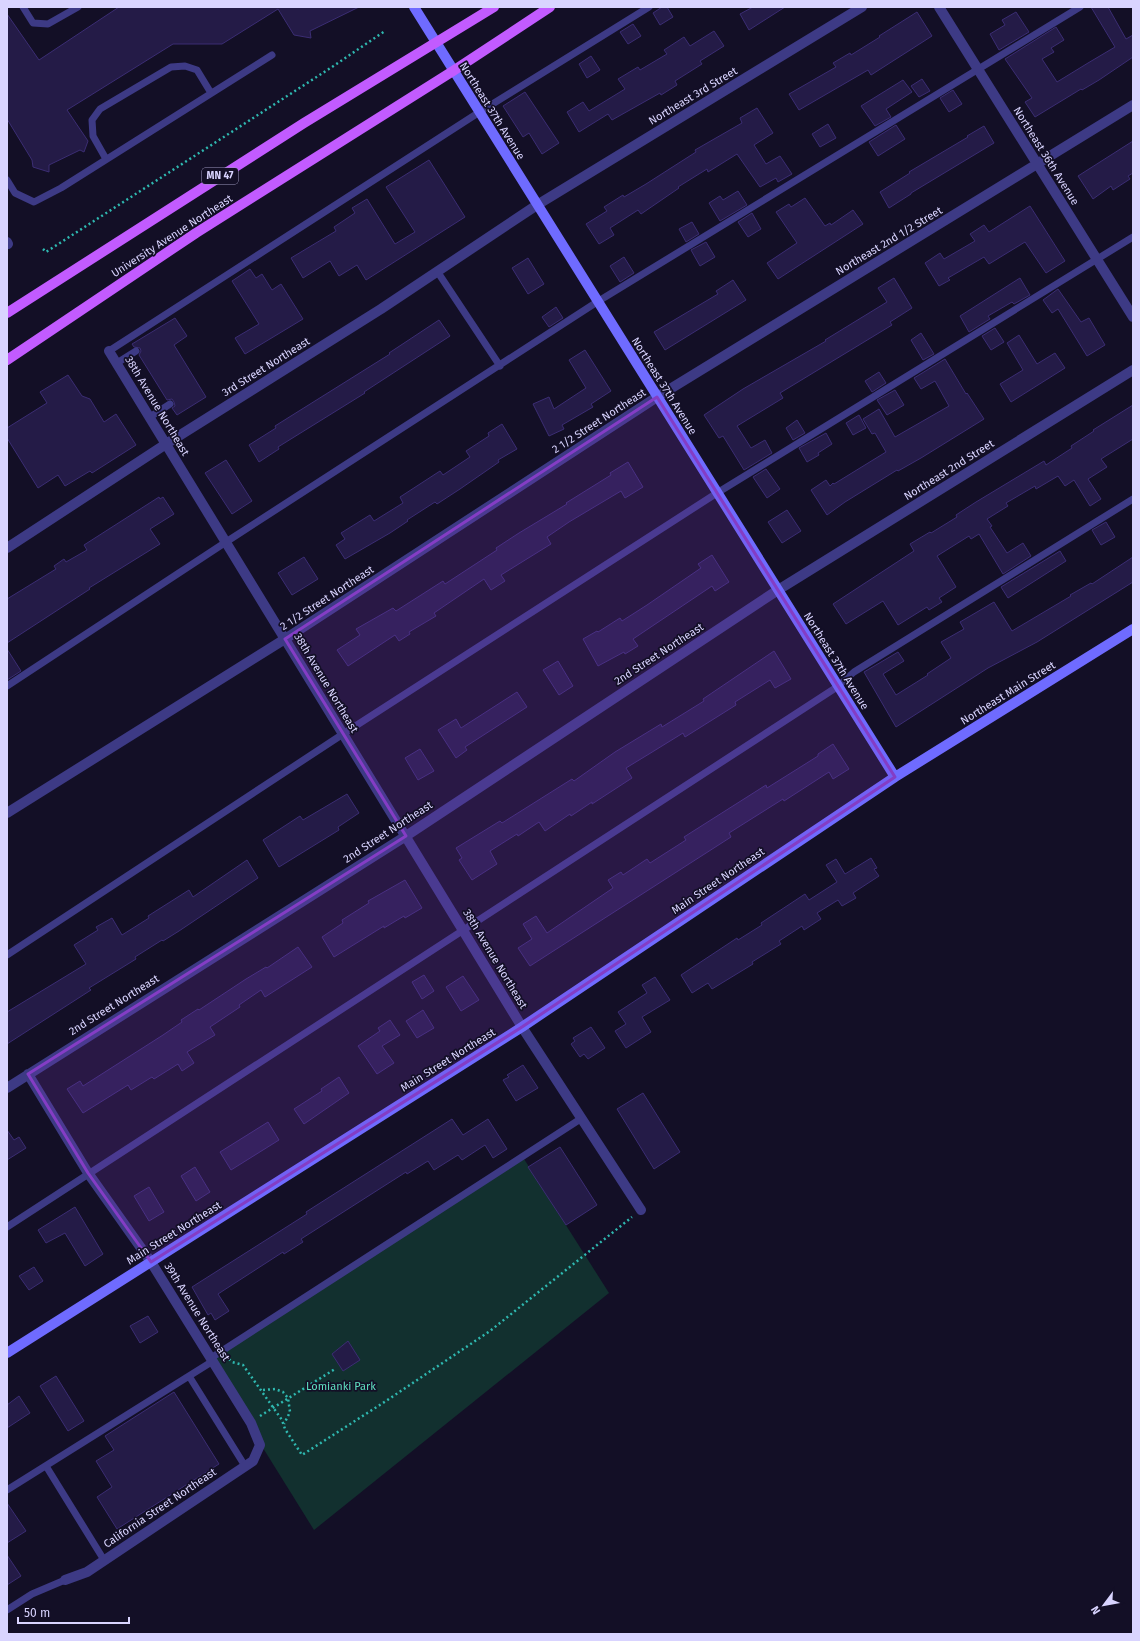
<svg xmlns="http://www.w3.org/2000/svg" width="1140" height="1641" viewBox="0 0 1140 1641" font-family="'Fira Sans',sans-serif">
  <rect width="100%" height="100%" fill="#130f26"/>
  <!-- green -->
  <path fill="#12302f" d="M524,1159L609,1293L314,1530L207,1358Z"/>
  <!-- building -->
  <path fill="#241b47" stroke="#3b2d73" d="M119,7H359L310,31L311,38L294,35L278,9L222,44H173L67,110L88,141L84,152L80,150L49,165V172L33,167L32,160L7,119V14L39,60Z
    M662,7H667L673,17L660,25L653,13Z
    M753,7H785L749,30L740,14Z
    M1091,7H1108L1126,39L1133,35V57L1099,80L1082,90L1081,89L1035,117L1025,102L1032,98L1005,59L1056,27L1064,40L1051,48L1054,52L1042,59L1057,82L1088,63L1115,47Z
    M917,12L932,36L871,75L868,70L799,110L789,94L836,67L833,63L850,53L851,55L880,37L879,36Z
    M1016,12L1029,32L999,50L990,34L1005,25L1002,20Z
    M633,24L641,36L628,44L620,32Z
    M714,31L724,46L700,61L702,64L675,81L677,85L661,95L660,93L612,120L608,114L579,132L567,112L583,102L589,111L625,89L618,79L638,67L640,70L667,54L664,50L684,37L690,46Z
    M591,56L600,70L587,78L579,64Z
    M922,79L930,91L919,97L911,86Z
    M903,80L912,92L886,109L891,117L875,126L861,106Z
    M953,90L962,104L949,112L940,98Z
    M525,92L559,143L542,154L529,133L523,137L503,106Z
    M757,108L773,133L754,145L766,164L780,156L792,174L778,182L776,178L760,187L737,154L708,172L707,169L678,187L679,188L641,214L638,210L610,228L614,235L599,244L586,224L607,211L604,207L623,195L624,197L646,184L696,152L695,150L742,123L740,118Z
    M828,124L836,138L820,147L812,134Z
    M896,125L905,139L878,156L869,142Z
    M984,126L994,143L911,193V194L889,208L880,192L910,173L909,172L968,137L967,136Z
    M1133,141V173L1128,176L1130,179L1113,190L1111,186L1093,199L1078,176Z
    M429,160L465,217L366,280L357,265L339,276L330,261L303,278L291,258L336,231L334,227L355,213L352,208L367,199L395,244L415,232L386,187Z
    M738,191L747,205L720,221L709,203L720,196L723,200Z
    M805,198L825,226L830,223L831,225L853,210L863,224L778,279L767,263L797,243L776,212L789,204L791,207Z
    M1030,206L1065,261L1046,273L1025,242L989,264L984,257L948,278L950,280L939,286L925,263L940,253L944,259L975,241L970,234L984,225L989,232Z
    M752,213L761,229L748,237L738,222Z
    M692,222L699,234L686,242L679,229Z
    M706,242L715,257L700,266L691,250Z
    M624,257L634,273L620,282L610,266Z
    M528,258L544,284L528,294L512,268Z
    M250,269L256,278L262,274L272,290L281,284L303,319L245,354L235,338L259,324L232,281Z
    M894,278L912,308L890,322L892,325L780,393L783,398L737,426L751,448L765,440L772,453L744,470L723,436L719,438L704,415L743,389L826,341L825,340L887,302L878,288Z
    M1020,278L1030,295L1014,304L1012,302L988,316L990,319L969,332L960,316Z
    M733,280L746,300L665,350L654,332L718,294L716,291Z
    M1058,289L1081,322L1089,318L1105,345L1087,356L1058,309L1052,313L1043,300Z
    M556,307L563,318L549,327L542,317Z
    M175,318L187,336L174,345L206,397L177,415L172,408L175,406L174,402L172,399L167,400L139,355L141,351L140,348L134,347L132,344Z
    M439,320L450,336L364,392L365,393L278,447L279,449L259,462L249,445L276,428L275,426L390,354L389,353Z
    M995,328L1004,342L991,350L982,336Z
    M921,333L934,354L923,360L911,340Z
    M1019,335L1037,364L1055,353L1065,368L1011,402L1000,384L1023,370L1007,343Z
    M585,350L611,391L591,404L593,407L562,425L564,429L549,436L533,404L549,397L554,409L586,388L569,360Z
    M945,359L966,394L967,393L984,419L921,458L898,471L897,470L845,502L827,515L811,490L826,480L830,486L833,483L834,484L886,452L875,433L872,434L863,419L879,409L895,437L949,406L935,381L921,389L914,378Z
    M879,372L886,383L872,392L865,381Z
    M68,375L82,396L90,399L104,422L116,414L136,445L92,473L90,471L65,486L58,475L38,488L7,438V428L47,403L40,392Z
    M895,390L904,405L887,415L877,400Z
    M1133,405V439L1101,459L1107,467L1088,479L1101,499L1090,506L1074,480L1065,486L1058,476L1036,489L1035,486L1006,503L1008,506L987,519L992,526L990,527L1007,553L1023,543L1031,556L1003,574L979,534L971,539L969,536L937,556L956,587L939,598L942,602L929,610L927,607L898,625L883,601L846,624L833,604L914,551L910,544L930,532L931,533L957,517L956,515L976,502L1044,461L1046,465L1072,448L1071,446L1094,431L1093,430Z
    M859,415L866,428L853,435L846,423Z
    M797,420L805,433L793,440L786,428Z
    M502,424L517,449L498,460L499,462L460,489L437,504L435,502L407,520L408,521L390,533L345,559L336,545L345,539L341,533L370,515L374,521L403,503L400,497L440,471L443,475L470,457L466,451L489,436L488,433Z
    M826,433L832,444L818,453L819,455L807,462L799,448Z
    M226,460L252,501L232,514L205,473Z
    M628,462L643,487L625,498L621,491L569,522L547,537L551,544L501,575L505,581L491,590L484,579L434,613L436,616L409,632L410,634L399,641L395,635L348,666L337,650L360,635L356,629L393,608L396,611L443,581L445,584L497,550L496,548L519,533L567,504L566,503L611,475L610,473Z
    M766,469L780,489L767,498L753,477Z
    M159,497L160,499L163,497L174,514L150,529L160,544L89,588L90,589L7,643V599L56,569L54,566L64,559L66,562L87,550L84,545Z
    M787,510L801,531L782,543L768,522Z
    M1106,522L1115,537L1101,545L1092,530Z
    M1060,551L1066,561L1008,598L1001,587Z
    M712,555L729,582L715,591L712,586L633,639L638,646L625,654L624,652L598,666L583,639L597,631L598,632L620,618L622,621L647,605L701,568L698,564Z
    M304,557L318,579L292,595L278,573Z
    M1133,557V582L1037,642L988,668L896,727L864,672L898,652L904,661L883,674L896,695L928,675L927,674L951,658L941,642L964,629L960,622L994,602L1012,631L1071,596L1070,595L1091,583L1092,584Z
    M7,649L21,671L7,680Z
    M774,651L791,679L775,688L770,680L735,702L736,705L685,737L683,733L649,754L626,768L632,778L592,804V802L571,816L570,814L545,831L539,822L518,836L517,834L490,851L497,864L472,880L459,860L462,858L456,848L500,821L502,823L572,779L574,781L615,752L661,724L662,727L704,701L703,699Z
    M558,661L573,686L559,695L543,670Z
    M517,692L527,707L465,747L467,750L456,758L438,730L456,719L461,728Z
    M833,744L849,769L833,779L829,772L784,801L783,799L729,833L731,837L530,966L518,948L532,939L523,924L536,916L547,933L613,888L608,880L621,872L623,875L647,859L650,863L686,840L684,837L766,785L767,788L818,756V754Z
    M420,749L434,771L418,780L405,758Z
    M347,794L359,813L338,827L339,830L279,867L263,840L300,816L303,820Z
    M871,858L877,868L874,869L879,876L853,893L856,898L842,906L838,900L817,913L821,919L804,930L802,926L779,941L781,944L752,962L753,964L712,989L708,983L692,993L681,975L737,938L738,940L762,925L761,923L805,894L809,900L837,882L826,865L836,859L845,874Z
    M247,860L258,878L179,931L163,941L162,940L135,957L136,959L89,988L91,990L7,1044V1012L86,964L74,945L98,930L96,927L112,918L122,935L149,918L148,916L189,890L193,897Z
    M405,880L422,908L405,918L404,916L384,928V926L334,957L322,937L343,923L342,920L369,903L368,901Z
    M298,947L312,967L265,997L261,990L239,1005L240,1007L210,1027L215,1035L187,1052L194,1063L182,1071L178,1064L154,1079L152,1077L131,1090L128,1085L83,1113L67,1089L80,1081L83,1086L163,1035L182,1022L181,1020L198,1009L199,1010L246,979L266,967L267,968Z
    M424,975L434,991L422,999L412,982Z
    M463,976L479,1000L461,1011L446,987Z
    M655,977L670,1000L642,1017L651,1032L626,1048L615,1031L626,1024L618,1012L647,993L642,985Z
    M423,1010L434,1028L417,1038L406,1021Z
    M390,1020L400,1035L382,1046L394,1063L377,1074L358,1046L380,1031L378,1028Z
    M591,1027L605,1048L588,1059L584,1054L580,1057L571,1044L575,1041L573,1038Z
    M523,1065L538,1088L516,1101L503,1080L509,1077L507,1075Z
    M339,1077L349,1093L304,1124L294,1109L322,1091L321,1089Z
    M643,1093L680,1152L654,1169L617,1109Z
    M452,1119L463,1135L488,1119L507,1149L493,1158L485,1145L462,1160L458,1155L434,1170L428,1161L407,1174L406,1172L301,1239L303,1242L284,1254L283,1252L218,1294L229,1311L215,1320L211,1313L208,1315L192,1287L307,1214L306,1212Z
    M268,1122L279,1140L231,1170L220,1152Z
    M7,1130L14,1140L19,1137L26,1148L7,1160Z
    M560,1147L597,1205L566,1225L528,1167Z
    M195,1167L210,1192L196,1201L181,1176Z
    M149,1187L164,1212L149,1221L134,1196Z
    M75,1207L103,1254L85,1266L65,1233L46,1243L38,1230Z
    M34,1267L43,1281L29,1290L19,1276Z
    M148,1316L158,1332L140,1343L130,1326Z
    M348,1341L360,1360L343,1371L332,1354Z
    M56,1376L84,1421L68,1431L40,1386Z
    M174,1392L219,1464L117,1529L97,1497L112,1487L96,1461L114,1450L105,1436Z
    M19,1396L30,1413L7,1428V1405Z
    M7,1503L26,1531L7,1543Z
    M7,1555L21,1576L7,1585Z"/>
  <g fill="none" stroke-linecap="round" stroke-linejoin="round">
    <!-- path -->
    <path stroke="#2fb8b0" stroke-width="2.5" stroke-dasharray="2 3" stroke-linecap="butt" d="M43,249L46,252L332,67L385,31
      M229,1359L232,1362L243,1365L282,1420L285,1429L302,1455L386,1401L490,1331L632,1217
      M263,1390L275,1389L283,1392L288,1398L290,1412L284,1424
      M260,1416L335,1369"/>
    <!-- lane -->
    <path stroke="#3d3a85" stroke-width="7" d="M23,7L33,23L48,24L78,7
      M106,159L93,136L92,120L100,109L171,67L185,66L197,70L211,93
      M7,180L15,193L34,202L61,188L272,55
      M437,271L500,366
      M109,351L478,113L649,7
      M117,363L136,351
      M150,417L170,404
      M7,686L226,542L597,302L1080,7
      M7,955L343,734L717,493L1133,237
      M7,1227L837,687L854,672L1133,499
      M211,1358L582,1118
      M213,1361L189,1376L245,1466
      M46,1466L104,1560
      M7,1490L189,1376
      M7,1610L32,1594L65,1580"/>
    <!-- street -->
    <path stroke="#3d3a85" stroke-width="10" d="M939,7L1133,317
      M7,242L8,244
      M109,351L522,1027L641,1210
      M7,548L166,444L381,309L537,205L862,7
      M7,813L285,639L657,397L1133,105
      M28,1074L88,1173L151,1262L251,1423L260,1445L253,1461L87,1572L65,1580
      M7,1088L406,836L778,590L1133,370"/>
    <!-- secondary -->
    <path stroke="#6f6bff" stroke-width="10" d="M414,7L895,777
      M7,1353L522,1027L895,777L1133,629"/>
    <!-- primary -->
    <path stroke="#c25bff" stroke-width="10" d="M7,313L304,123L494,7
      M7,360L196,233L453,71L550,7"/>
  </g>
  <!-- marked area -->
  <path fill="#843dc5" fill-opacity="0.2" stroke="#843dc5" stroke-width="3" stroke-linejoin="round" d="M657,397L895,777L522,1027L151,1262L88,1173L28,1074L406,836L285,639Z"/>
  <g text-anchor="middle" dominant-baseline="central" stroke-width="3.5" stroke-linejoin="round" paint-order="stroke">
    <!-- shield labels -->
    <rect fill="#130f26" stroke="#9e99be" stroke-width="1" x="202" y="168" width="36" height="16" rx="3"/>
    <g font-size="10" font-weight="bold" fill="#d9d4ff">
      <text x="220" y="176">MN 47</text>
    </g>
    <!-- street labels -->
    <g font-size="11" fill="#d9d4ff" stroke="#130f26">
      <text transform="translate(693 96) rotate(-31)">Northeast 3rd Street</text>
      <text transform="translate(492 111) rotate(58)">Northeast 37th Avenue</text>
      <text transform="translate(1046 156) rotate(58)">Northeast 36th Avenue</text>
      <text transform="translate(172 236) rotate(-33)">University Avenue Northeast</text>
      <text transform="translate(889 241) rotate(-31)">Northeast 2nd 1/2 Street</text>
      <text transform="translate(266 367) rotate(-32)">3rd Street Northeast</text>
      <text transform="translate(664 386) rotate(58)">Northeast 37th Avenue</text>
      <text transform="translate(157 406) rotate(59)">38th Avenue Northeast</text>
      <text transform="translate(599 421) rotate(-33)">2 1/2 Street Northeast</text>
      <text transform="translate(949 470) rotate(-32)">Northeast 2nd Street</text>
      <text transform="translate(327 598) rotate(-33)">2 1/2 Street Northeast</text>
      <text transform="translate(659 654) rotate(-33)">2nd Street Northeast</text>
      <text transform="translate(836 661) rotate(58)">Northeast 37th Avenue</text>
      <text transform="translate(326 683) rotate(59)">38th Avenue Northeast</text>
      <text transform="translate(1008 693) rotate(-32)">Northeast Main Street</text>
      <text transform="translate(388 832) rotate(-33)">2nd Street Northeast</text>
      <text transform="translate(718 881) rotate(-34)">Main Street Northeast</text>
      <text transform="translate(495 959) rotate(59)">38th Avenue Northeast</text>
      <text transform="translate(114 1005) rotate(-32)">2nd Street Northeast</text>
      <text transform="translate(448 1060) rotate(-32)">Main Street Northeast</text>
      <text transform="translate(174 1233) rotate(-32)">Main Street Northeast</text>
      <text transform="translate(197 1312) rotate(58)">39th Avenue Northeast</text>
      <text transform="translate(160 1508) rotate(-34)">California Street Northeast</text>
    </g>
    <!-- park labels -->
    <g font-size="11" fill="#5fe0c0" stroke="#130f26">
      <text x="341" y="1386">Lomianki Park</text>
    </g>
  </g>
  <!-- border -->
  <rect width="1140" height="1641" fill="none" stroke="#d9d4ff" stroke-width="16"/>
  <!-- north arrow -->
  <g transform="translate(1104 1605) rotate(238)" stroke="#130f26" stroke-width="3" paint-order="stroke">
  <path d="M0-3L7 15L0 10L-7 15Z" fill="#d9d4ff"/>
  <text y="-6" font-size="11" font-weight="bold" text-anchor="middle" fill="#d9d4ff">N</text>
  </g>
  <!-- scale -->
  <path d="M18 1617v6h111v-6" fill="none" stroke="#d9d4ff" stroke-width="2"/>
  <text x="24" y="1617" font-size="12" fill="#d9d4ff" stroke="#130f26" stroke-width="3" paint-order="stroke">50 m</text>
</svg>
